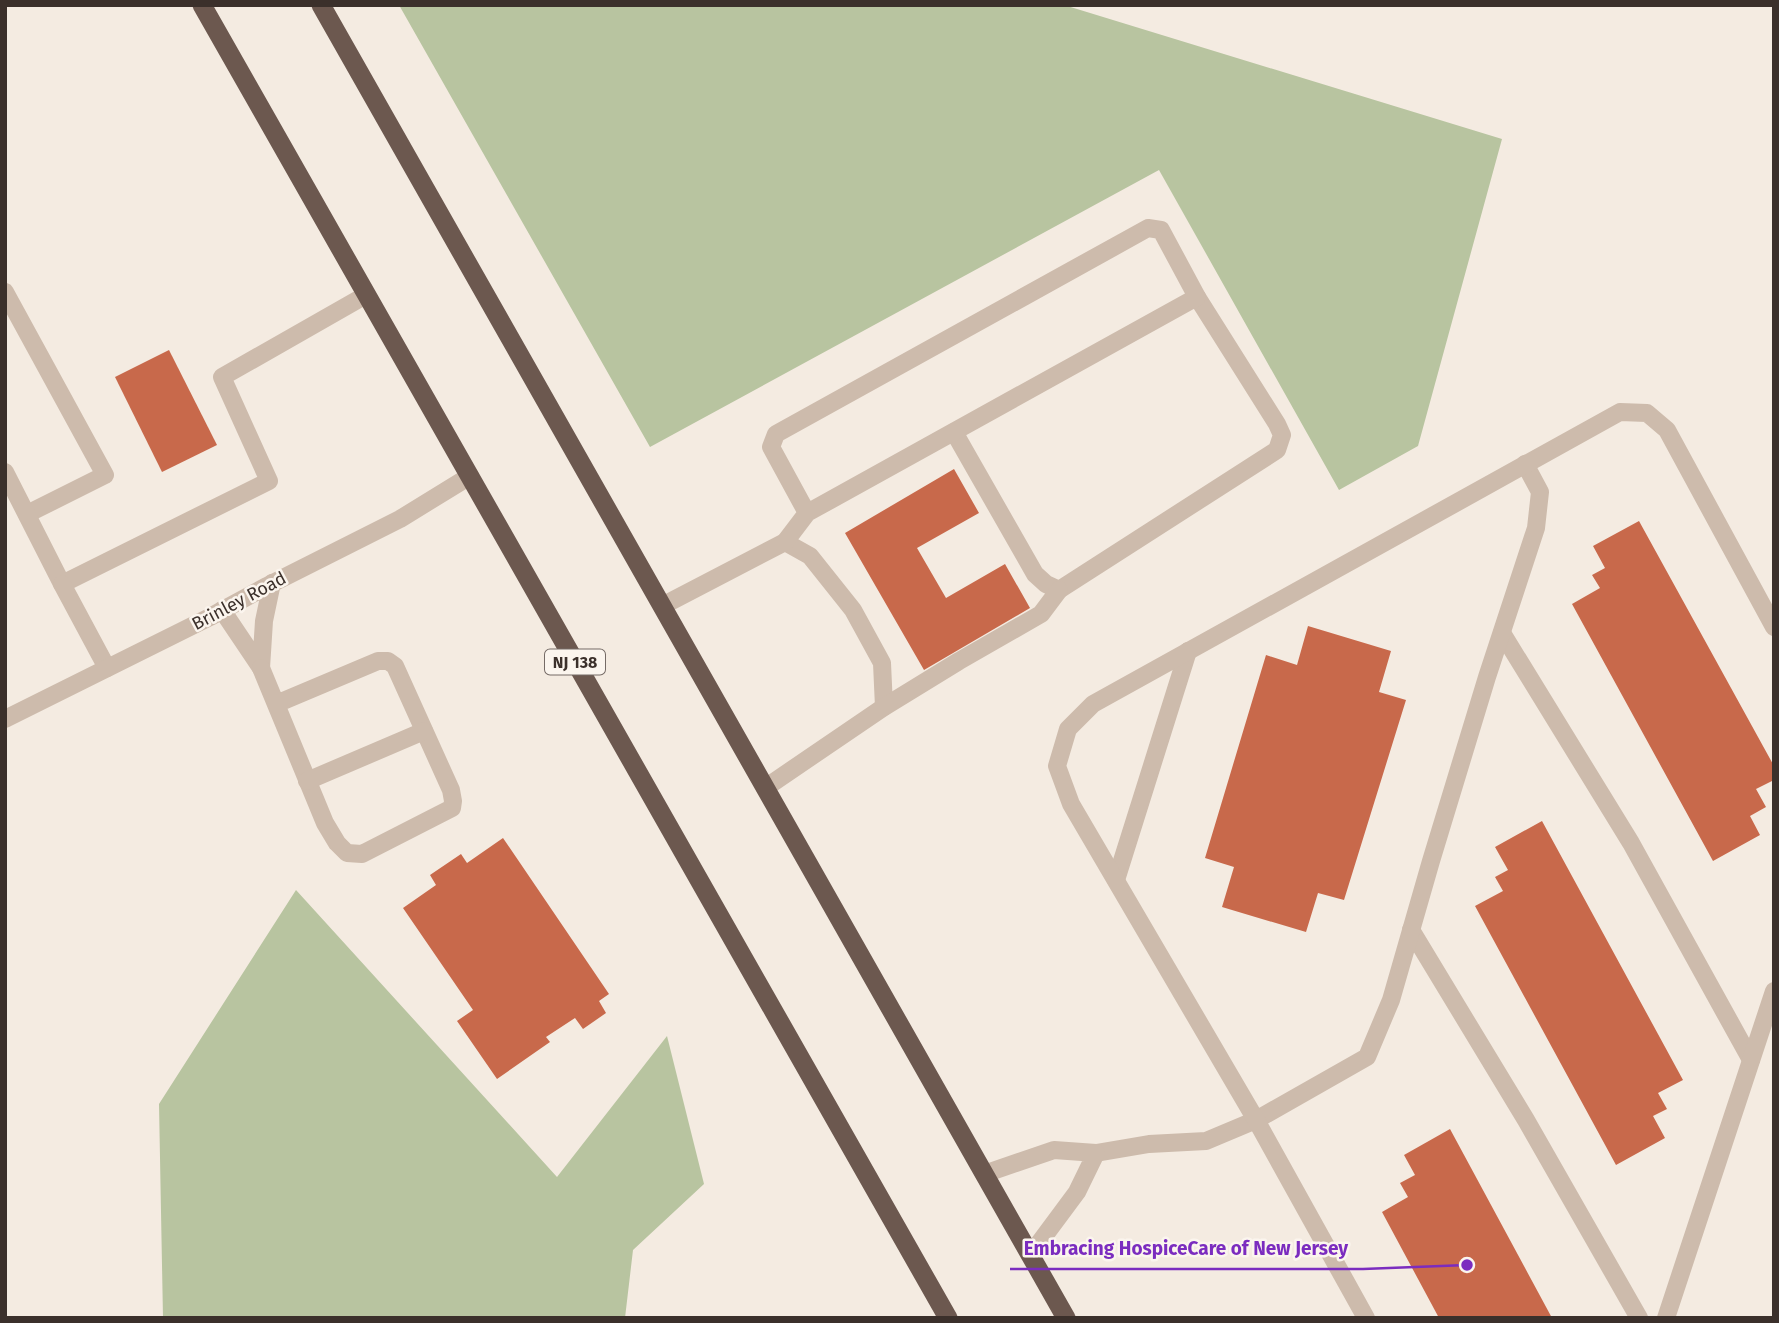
<svg xmlns="http://www.w3.org/2000/svg" width="1779" height="1323" font-family="'Fira Sans',sans-serif">
  <rect width="100%" height="100%" fill="#f4ebe1"/>
  <g fill="#b8c4a0">
    <polygon points="399,5 1064,5 1502,139 1418,446 1339,490 1159,170 650,447"/>
    <polygon points="296,890 557,1177 667,1036 704,1184 633,1250 625,1318 163,1318 159,1104"/>
  </g>
  <g fill="#c8694b">
    <polygon points="169,350 217,445 162,472 115,377"/>
    <polygon points="954,469 979,513 917,548 946,598 1005,564 1030,608 924,670 845,533"/>
    <polygon points="1639,521 1774,766 1774,780 1756,789 1766,807 1750,816 1760,835 1713,861 1572,604 1600,588 1592,575 1605,568 1593,546"/>
    <polygon points="1308,626 1391,651 1379,692 1406,700 1344,900 1318,893 1306,932 1222,907 1234,867 1205,858 1266,655 1297,665"/>
    <polygon points="1542,821 1683,1080 1658,1093 1667,1109 1653,1116 1665,1138 1616,1165 1475,906 1503,891 1495,877 1508,870 1495,847"/>
    <polygon points="503,838 609,994 599,1001 606,1013 583,1029 575,1018 546,1037 550,1042 497,1079 457,1021 473,1010 403,908 436,885 430,875 461,854 467,863"/>
    <polygon points="1450,1129 1552,1318 1439,1318 1382,1212 1408,1197 1400,1183 1415,1175 1404,1155"/>
  </g>
  <g fill="none" stroke-linecap="round" stroke-linejoin="round">
    <g stroke="#cdbbac" stroke-width="18">
      <polyline points="5,292 105,475 27,514"/>
      <polyline points="954,432 1035,574 1046,584 1059,590 1277,450 1282,435 1277,424 1197,297"/>
      <polyline points="5,472 62,584 269,481 222,377 366,295"/>
      <polyline points="785,542 810,556 853,610 882,663 884,707"/>
      <polyline points="62,584 107,668"/>
      <polyline points="662,606 785,542 807,513 1197,297 1161,230 1148,228 776,434 771,447 807,513"/>
      <polyline points="222,610 261,668 264,621 272,583"/>
      <polyline points="1502,633 1631,843 1751,1060"/>
      <polyline points="261,668 325,823 337,843 347,853 362,854 452,808 453,801 451,790 395,666 388,661 378,661 276,704"/>
      <polyline points="307,781 424,731"/>
      <polyline points="765,788 884,707 959,661 1041,614 1059,590"/>
      <polyline points="1116,880 1188,651"/>
      <polyline points="1411,930 1526,1120 1639,1318"/>
      <polyline points="1096,1153 1149,1144 1206,1141 1256,1120 1367,1057 1391,1000 1431,861 1487,677 1536,528 1540,492 1525,464"/>
      <polyline points="984,1174 1054,1150 1096,1153 1077,1192 1031,1254"/>
      <polyline points="1366,1318 1256,1120 1071,804 1057,766 1068,729 1093,704 1620,412 1647,413 1667,430 1774,627"/>
      <polyline points="1666,1318 1774,991"/>
    </g>
    <polyline stroke="#cdbbac" stroke-width="18" points="5,719 210,617 267,586 400,519 470,476"/>
    <g stroke="#6c584f" stroke-width="19">
      <polyline points="202,5 948,1318"/>
      <polyline points="321,5 1066,1318"/>
    </g>
  </g>
  <g text-anchor="middle" dominant-baseline="central" stroke-width="5" stroke-linejoin="round" paint-order="stroke">
    <rect fill="#fbf5ee" stroke="#756b66" stroke-width="2" x="545" y="649.5" width="60" height="25" rx="5"/>
    <g font-size="16" font-weight="bold" fill="#3b302b">
      <text x="575" y="662">NJ 138</text>
    </g>
    <g font-size="18" fill="#3b302b" stroke="#fbf5ee">
      <text transform="translate(239 601) rotate(-28)">Brinley Road</text>
    </g>
  </g>
  <path fill="none" stroke="#7b2cbf" stroke-width="2.5" d="M1467 1265L1363 1269H1010"/>
  <circle fill="#7b2cbf" stroke="#fbf5ee" stroke-width="2.5" cx="1467" cy="1265" r="7"/>
  <g font-size="19" text-anchor="middle" font-weight="bold" fill="#7b2cbf" stroke="#fbf5ee" stroke-width="5" stroke-linejoin="round" paint-order="stroke">
    <text x="1186" y="1255">Embracing HospiceCare of New Jersey</text>
  </g>
  <rect width="1779" height="1323" fill="none" stroke="#3b302b" stroke-width="14"/>
</svg>
